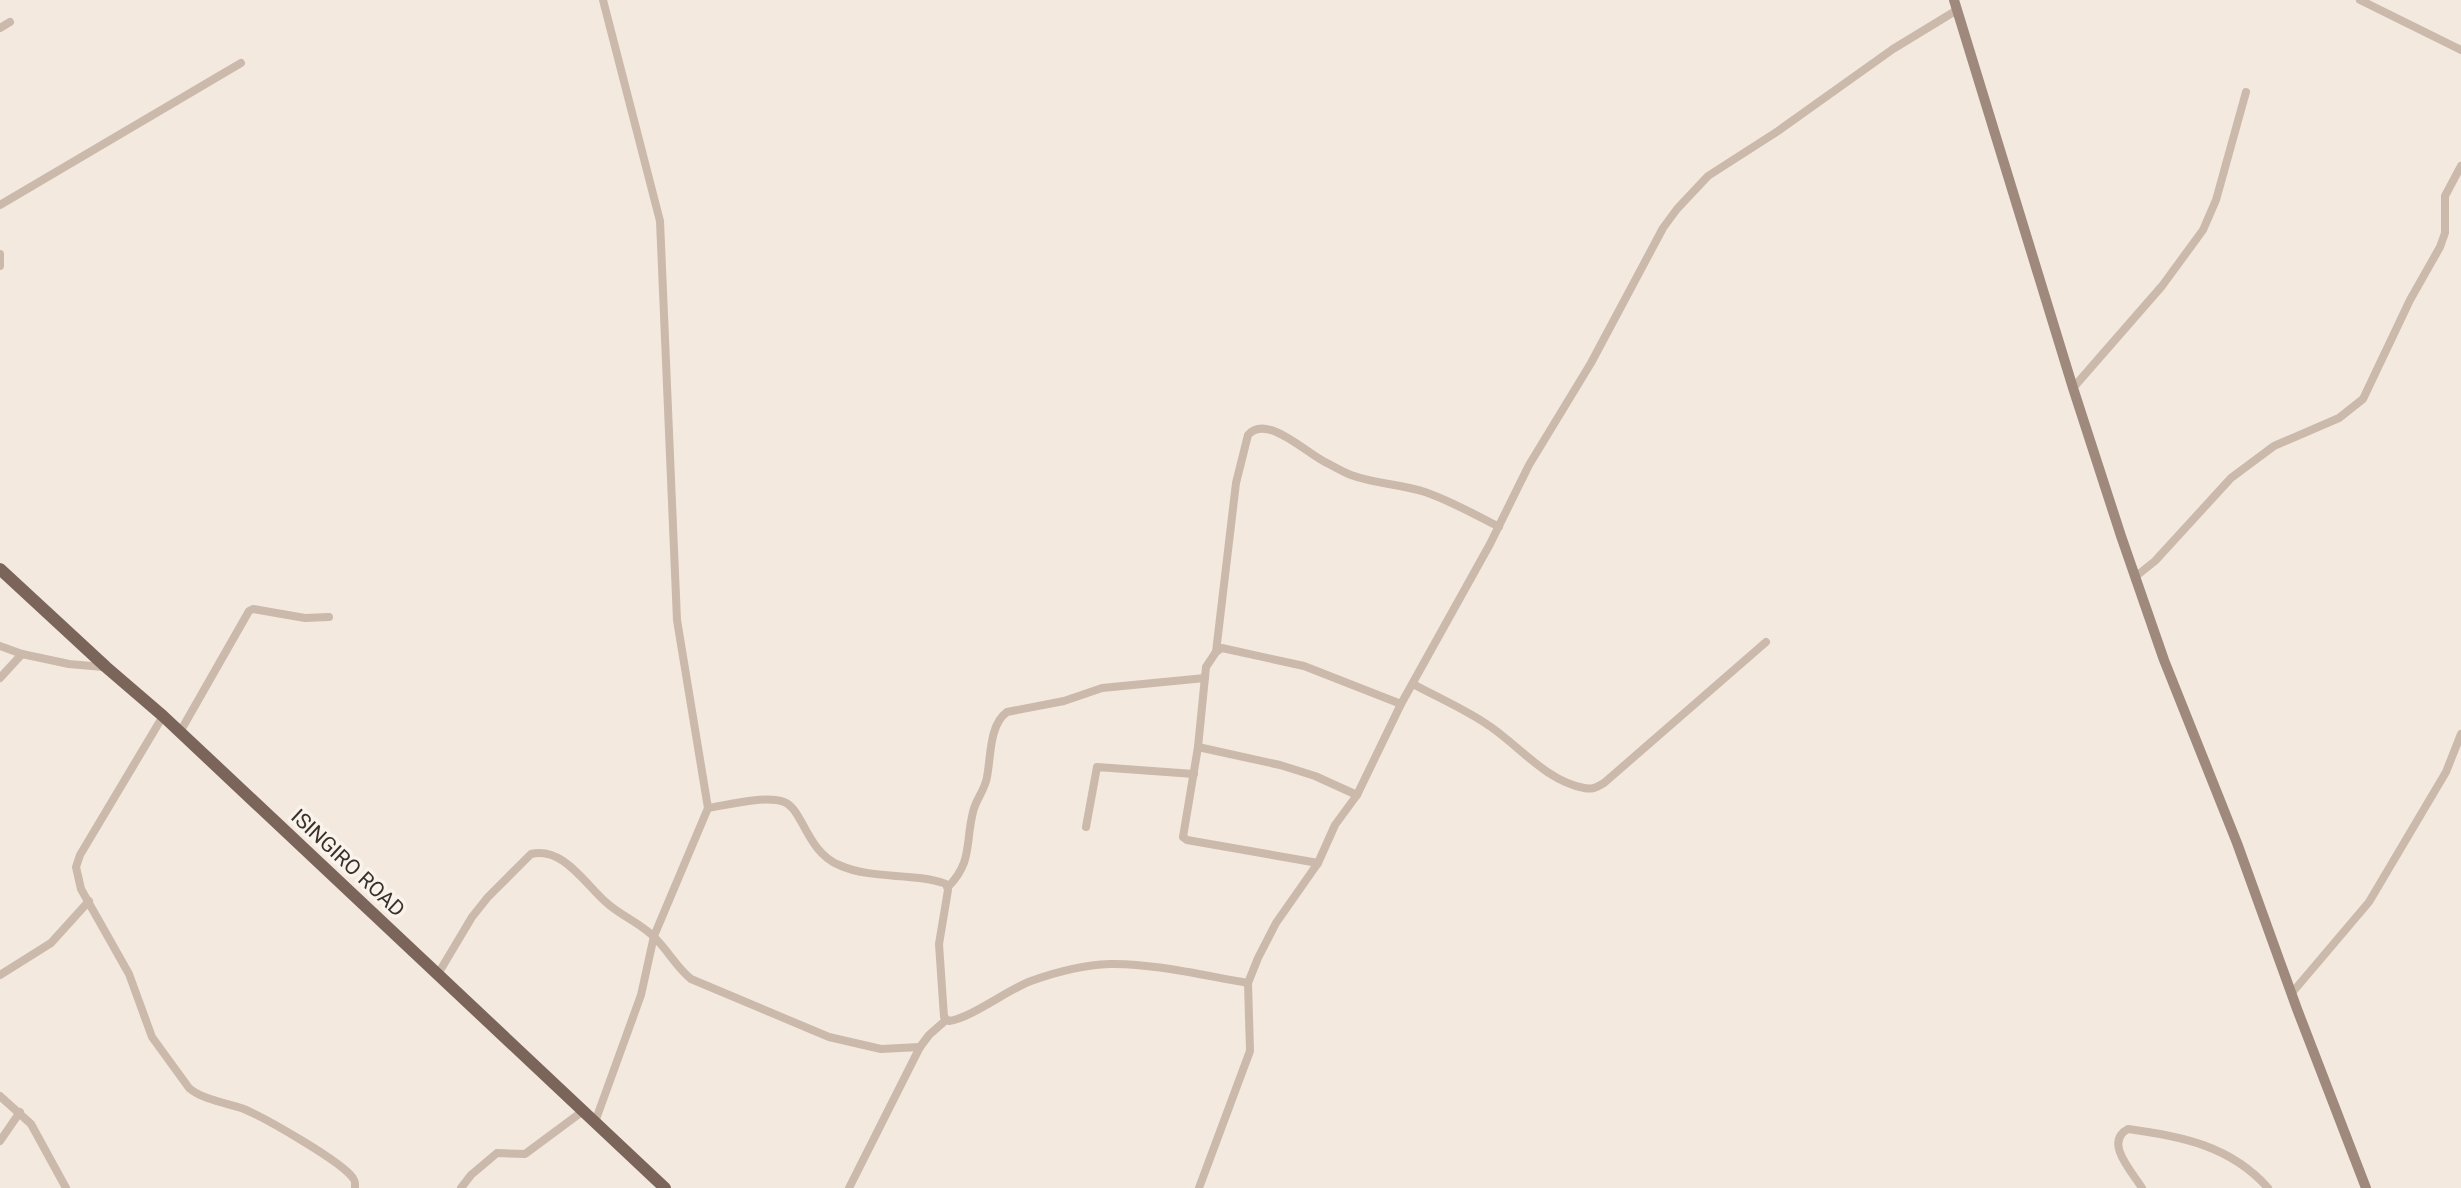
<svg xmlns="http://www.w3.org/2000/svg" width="2461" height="1188" font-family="Roboto,sans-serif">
  <rect width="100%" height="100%" fill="#f3e9df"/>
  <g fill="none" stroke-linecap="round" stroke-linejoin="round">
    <g stroke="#cbb9ab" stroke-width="8">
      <polyline points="2360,0 2461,50"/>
      <polyline points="0,28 10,22"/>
      <polyline points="0,205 241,63"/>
      <polyline points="0,254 0,266"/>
      <polyline points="2073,388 2162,286 2203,230 2216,200 2246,92"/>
      <polyline points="2135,577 2155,561 2231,478 2274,446 2339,418 2363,399 2410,300 2440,247 2445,233 2445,196 2461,166"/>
      <polyline points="0,646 22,654 69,664 103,667"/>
      <polyline points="1216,652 1222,648 1304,666 1401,704"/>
      <polyline points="0,678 22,654"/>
      <path d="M1413,684C1437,697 1462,708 1485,723C1517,743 1545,781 1584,788C1592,790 1597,787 1604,783L1766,642"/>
      <path d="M163,716L80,855L76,867L81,889L129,974L152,1037L189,1088C203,1100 227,1103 244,1109C265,1118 341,1161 353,1178C356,1183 355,1182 355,1188"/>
      <polyline points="180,732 249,611 253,609 305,618 329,617"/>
      <polyline points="1198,747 1280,765 1315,776 1357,795"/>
      <path d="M708,808C727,805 766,795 784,802C803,809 806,851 839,865C872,880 912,872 946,884L948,890L939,944L944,1017L949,1021C971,1018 1007,990 1031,981C1056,972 1083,965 1110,964C1152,963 1206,976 1248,983"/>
      <polyline points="1086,827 1097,767 1194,774"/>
      <path d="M1318,863L1187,840L1183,837L1198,747L1206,667L1216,652L1236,483L1248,435C1267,413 1307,454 1327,463C1335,467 1343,472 1351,475C1375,484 1401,484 1425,492C1451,501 1474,514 1499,527"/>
      <path d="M948,887C973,861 965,844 973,812C976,799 985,790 987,777C991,757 989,725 1007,712L1064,701L1102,688L1205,678"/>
      <path d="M438,974L472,917L488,897L531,854C564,846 586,886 608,904C623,917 644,925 656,939C669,952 677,968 691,979L829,1037L881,1049L920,1047"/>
      <polyline points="0,975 51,943 89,901"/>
      <polyline points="2291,994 2369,902 2446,772 2461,734"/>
      <polyline points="0,1096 31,1124 66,1188"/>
      <polyline points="595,1122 641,995 654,936 708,808 677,620 660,221 603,0"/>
      <polyline points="0,1141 20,1112"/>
      <polyline points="461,1188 471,1175 497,1153 525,1154 583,1111"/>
      <polyline points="849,1188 920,1047 929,1035 946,1020"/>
      <polyline points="1199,1188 1250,1051 1248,983 1258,958 1276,923 1318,863 1335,825 1357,795 1401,704 1490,544 1529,465 1591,363 1663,228 1677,209 1708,176 1778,131 1893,49 1957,10"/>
      <path d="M2142,1188C2133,1173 2103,1142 2128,1129C2181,1136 2231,1146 2268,1188"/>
    </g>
    <polyline stroke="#9f887c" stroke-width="10" points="1954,0 2073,388 2121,536 2164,660 2237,843 2297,1009 2366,1188"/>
    <polyline stroke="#7b655b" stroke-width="12" points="0,569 106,667 163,716 665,1188"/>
  </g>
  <g text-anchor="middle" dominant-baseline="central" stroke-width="7" stroke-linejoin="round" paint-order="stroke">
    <g font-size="21" fill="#392f2a" stroke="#faf3ec">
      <text transform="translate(348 863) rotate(43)">ISINGIRO ROAD</text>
    </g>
  </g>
</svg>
